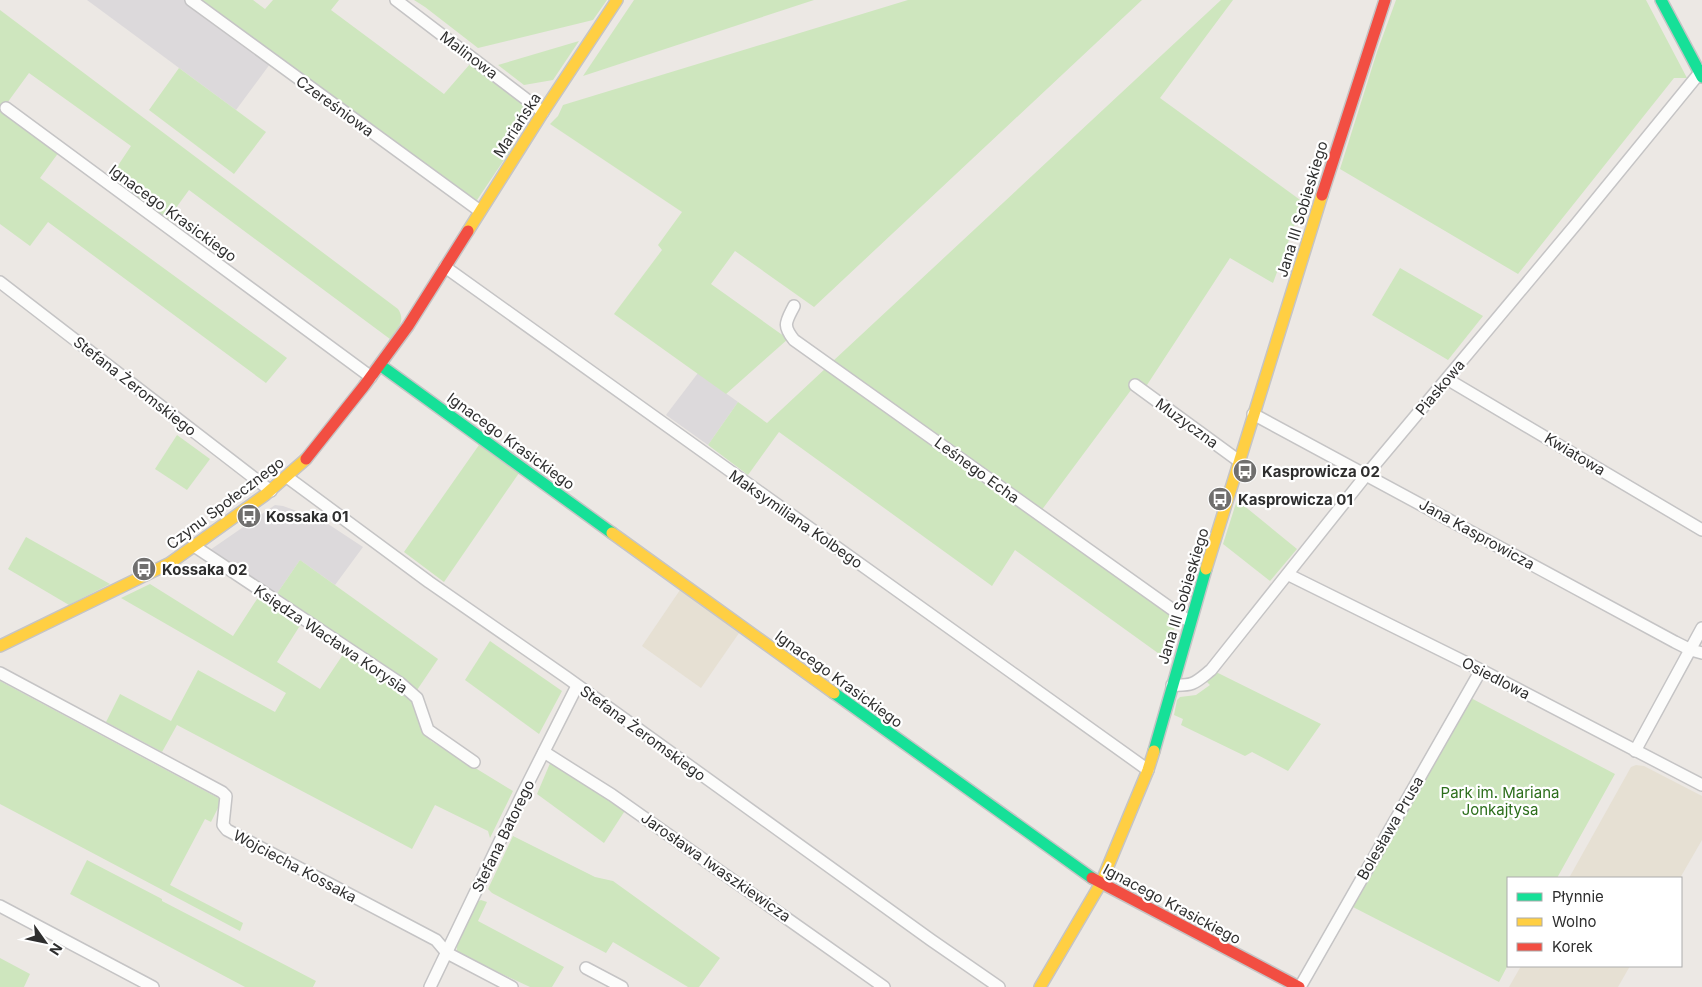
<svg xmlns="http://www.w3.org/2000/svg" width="1702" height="987" font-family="Inter,sans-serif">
  <rect width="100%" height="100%" fill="#ece8e4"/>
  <g fill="#dcd9db">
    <polygon points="87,0 184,0 270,64 236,110"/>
    <polygon points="698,373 738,402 708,445 666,415"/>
    <polygon points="275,505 283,506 322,520 363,547 335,585 300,560 276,595 210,550"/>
  </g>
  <g fill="#e6e0d3">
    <polygon points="680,590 739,633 701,688 642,646"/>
    <polygon points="1636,765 1644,766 1702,796 1702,840 1680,878 1569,878 1631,767"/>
    <polygon points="1521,966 1630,966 1618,987 1509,987"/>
  </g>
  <g fill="#cee6be">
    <polygon points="198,0 253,0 265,9 273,0 339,0 331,10 444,94 470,64 533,112 513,144 514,145 477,200 471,200"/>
    <polygon points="414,0 607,0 593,20 478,48 425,7"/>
    <polygon points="634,0 814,0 583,76"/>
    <polygon points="908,0 1142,0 814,307 735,251 711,284 788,339 726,394 614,314 662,250 658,245 682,212 550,124 558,116 563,105"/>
    <polygon points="1221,0 1233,0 1160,98 1303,202 1273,283 1230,258 1147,385 1131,390 1041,511 832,362"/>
    <polygon points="1396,0 1646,0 1687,78 1674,78 1518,274 1340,169 1377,52"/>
    <path d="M0,10L398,309C406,321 398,328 390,339L189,190L165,223L109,179L131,146L29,73L2,110L59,152L40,178L287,358L266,383L48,222L30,246L0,224Z"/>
    <polygon points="579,41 553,80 524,85 498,65"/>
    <polygon points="179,68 266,132 234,174 149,110"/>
    <polygon points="1400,268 1483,316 1448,360 1372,315"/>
    <polygon points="827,367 1178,617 1171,640 1169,661 1015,550 992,586 779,432 748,475 708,445 738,402 767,423"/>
    <polygon points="177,435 210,459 187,490 155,469"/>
    <polygon points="479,445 519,473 444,582 404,552"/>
    <polygon points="1237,500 1297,549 1270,581 1223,544"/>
    <polygon points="26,537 110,584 69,605 8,569"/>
    <polygon points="300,560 438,659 417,690 276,595"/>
    <polygon points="150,584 233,636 259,596 301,624 277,662 320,689 344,653 406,694 410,699 431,741 513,791 490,838 488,831 435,805 412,849 177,725 162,752 106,722 120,694 171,721 198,670 275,712 286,693 121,598"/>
    <polygon points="490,641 562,691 539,734 465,680"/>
    <polygon points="1216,672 1321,724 1288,771 1252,752 1245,756 1181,725 1183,719 1174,715 1177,700 1180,697 1196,695 1210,685 1207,682"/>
    <polygon points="0,681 222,800 211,822 205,819 170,885 243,923 240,931 0,804"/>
    <polygon points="1469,697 1615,774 1557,878 1508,878 1508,965 1499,982 1351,906"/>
    <polygon points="551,761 626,809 604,843 537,794"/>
    <polygon points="513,836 595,877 613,881 720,958 699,987 688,987 613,942 606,953 492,893 488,889"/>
    <polygon points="87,860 162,899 162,901 316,981 313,987 245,987 70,894"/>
    <path d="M481,900L487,902L478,921L564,967L552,987H530L457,953C455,937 469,917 476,902Z"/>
    <polygon points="0,958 30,974 24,987 0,987"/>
  </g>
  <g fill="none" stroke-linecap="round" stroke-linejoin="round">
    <g stroke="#c5c4c5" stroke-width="14">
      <g id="street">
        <polyline points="191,0 480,211"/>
        <polyline points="396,0 543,112"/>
        <polyline points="6,108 371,377"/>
        <polyline points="445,267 1148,770"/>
        <polyline points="0,282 271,491"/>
        <path d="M794,306C786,322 782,325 794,340L1190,622"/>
        <polyline points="1447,379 1702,530"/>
        <polyline points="1135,385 1239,461"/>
        <polyline points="1253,414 1675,642 1691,650 1702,653"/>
        <polyline points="287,477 429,582 566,677 931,940 999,987"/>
        <polyline points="194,546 400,683 417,698 428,730 474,762"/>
        <polyline points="1289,575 1481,670 1702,785"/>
        <polyline points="0,673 222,792 226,796 223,825 227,830 436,940 447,953 512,987"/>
        <path d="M1172,685C1194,686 1195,683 1211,670L1367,474L1577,223L1702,70"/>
        <polyline points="1635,751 1702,628"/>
        <polyline points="544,752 612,795 884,987"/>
        <polyline points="0,906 153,987"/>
        <polyline points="586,968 622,987"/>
        <polyline points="430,987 524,791 577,686"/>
        <polyline points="1300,987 1481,670"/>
      </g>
    </g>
    <g stroke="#c5c4c5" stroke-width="14">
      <g id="fast">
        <polyline points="1661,0 1702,77"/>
        <polyline points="380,365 612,533"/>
        <polyline points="834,693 1092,878"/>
        <polyline points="1154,751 1206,569"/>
      </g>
    </g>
    <g stroke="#c5c4c5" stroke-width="14">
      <g id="slow">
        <polyline points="468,231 543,112 617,0"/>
        <polyline points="612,533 834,693"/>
        <polyline points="1206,569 1322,195"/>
        <polyline points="0,646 170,563 265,495 306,459"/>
        <polyline points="1040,987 1101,883 1148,770 1154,751"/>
      </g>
    </g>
    <g stroke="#c5c4c5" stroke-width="14">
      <g id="jam">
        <polyline points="1322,195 1385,0"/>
        <polyline points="306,459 364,386 408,326 468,231"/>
        <polyline points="1092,878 1299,987"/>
      </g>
    </g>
    <use href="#street" stroke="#fcfcfb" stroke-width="11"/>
    <use href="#fast" stroke="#16e098" stroke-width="11"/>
    <use href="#slow" stroke="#ffcf43" stroke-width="11"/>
    <use href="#jam" stroke="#f24e42" stroke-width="11"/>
  </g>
  <defs>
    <g id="bus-disc" transform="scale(1.25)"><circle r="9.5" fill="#706f6e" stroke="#fff"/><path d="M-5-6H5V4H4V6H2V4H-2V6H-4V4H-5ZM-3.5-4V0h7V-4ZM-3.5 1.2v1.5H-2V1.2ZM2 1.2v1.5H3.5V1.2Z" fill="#fff"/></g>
  </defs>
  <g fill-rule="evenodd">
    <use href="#bus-disc" x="1245" y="471"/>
    <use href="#bus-disc" x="1220" y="499"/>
    <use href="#bus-disc" x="249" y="516"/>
    <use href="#bus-disc" x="144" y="569"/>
  </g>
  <g text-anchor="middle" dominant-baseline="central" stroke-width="4.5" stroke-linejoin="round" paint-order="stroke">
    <g font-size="15" fill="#2e2e2e" stroke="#fff">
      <text transform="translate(469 55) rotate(37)">Malinowa</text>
      <text transform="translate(335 106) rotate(36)">Czereśniowa</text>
      <text transform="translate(517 125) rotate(-57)">Mariańska</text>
      <text transform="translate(1302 209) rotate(-73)">Jana III Sobieskiego</text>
      <text transform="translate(173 213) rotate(36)">Ignacego Krasickiego</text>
      <text transform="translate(135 386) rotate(38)">Stefana Żeromskiego</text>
      <text transform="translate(1440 387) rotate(-50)">Piaskowa</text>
      <text transform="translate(1187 423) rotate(36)">Muzyczna</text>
      <text transform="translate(511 441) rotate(36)">Ignacego Krasickiego</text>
      <text transform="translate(1575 454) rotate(31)">Kwiatowa</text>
      <text transform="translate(977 470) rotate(36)">Leśnego Echa</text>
      <text transform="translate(225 503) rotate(-37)">Czynu Społecznego</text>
      <text transform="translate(796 519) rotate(35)">Maksymiliana Kolbego</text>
      <text transform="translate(1477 534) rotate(29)">Jana Kasprowicza</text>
      <text transform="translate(1183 596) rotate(-73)">Jana III Sobieskiego</text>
      <text transform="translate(331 639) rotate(34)">Księdza Wacława Korysia</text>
      <text transform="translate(1496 678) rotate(27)">Osiedlowa</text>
      <text transform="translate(839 679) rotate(36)">Ignacego Krasickiego</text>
      <text transform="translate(643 733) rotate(36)">Stefana Żeromskiego</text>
      <text transform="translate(1390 828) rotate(-60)">Bolesława Prusa</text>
      <text transform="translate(503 836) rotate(-64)">Stefana Batorego</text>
      <text transform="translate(295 866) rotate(28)">Wojciecha Kossaka</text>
      <text transform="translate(716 867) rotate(35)">Jarosława Iwaszkiewicza</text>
      <text transform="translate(1172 904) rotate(28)">Ignacego Krasickiego</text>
    </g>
    <g font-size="15" font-weight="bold" fill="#2e2e2e" stroke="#fff" text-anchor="start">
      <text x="1262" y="471">Kasprowicza 02</text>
      <text x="1238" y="499">Kasprowicza 01</text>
      <text x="266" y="516">Kossaka 01</text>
      <text x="162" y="569">Kossaka 02</text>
    </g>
    <g font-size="15" fill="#2c6e1b" stroke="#fff">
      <text x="1500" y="792">Park im. Mariana<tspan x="1500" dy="17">Jonkajtysa</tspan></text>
    </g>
  </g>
  <rect x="1507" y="877" width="175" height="90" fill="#ffffff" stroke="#ababab"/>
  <rect x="1517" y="893" width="25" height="8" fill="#16e098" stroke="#ababab"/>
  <text x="1552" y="902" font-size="15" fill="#2e2e2e">Płynnie</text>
  <rect x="1517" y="918" width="25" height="8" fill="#ffcf43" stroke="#ababab"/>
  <text x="1552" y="927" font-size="15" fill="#2e2e2e">Wolno</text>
  <rect x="1517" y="943" width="25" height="8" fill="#f24e42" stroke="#ababab"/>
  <text x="1552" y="952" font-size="15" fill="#2e2e2e">Korek</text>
  <g transform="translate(45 942) rotate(123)" stroke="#ffffff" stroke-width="4" paint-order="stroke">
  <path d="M0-4L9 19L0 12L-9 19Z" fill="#2e2e2e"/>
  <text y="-8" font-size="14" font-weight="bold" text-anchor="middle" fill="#2e2e2e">N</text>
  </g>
</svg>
